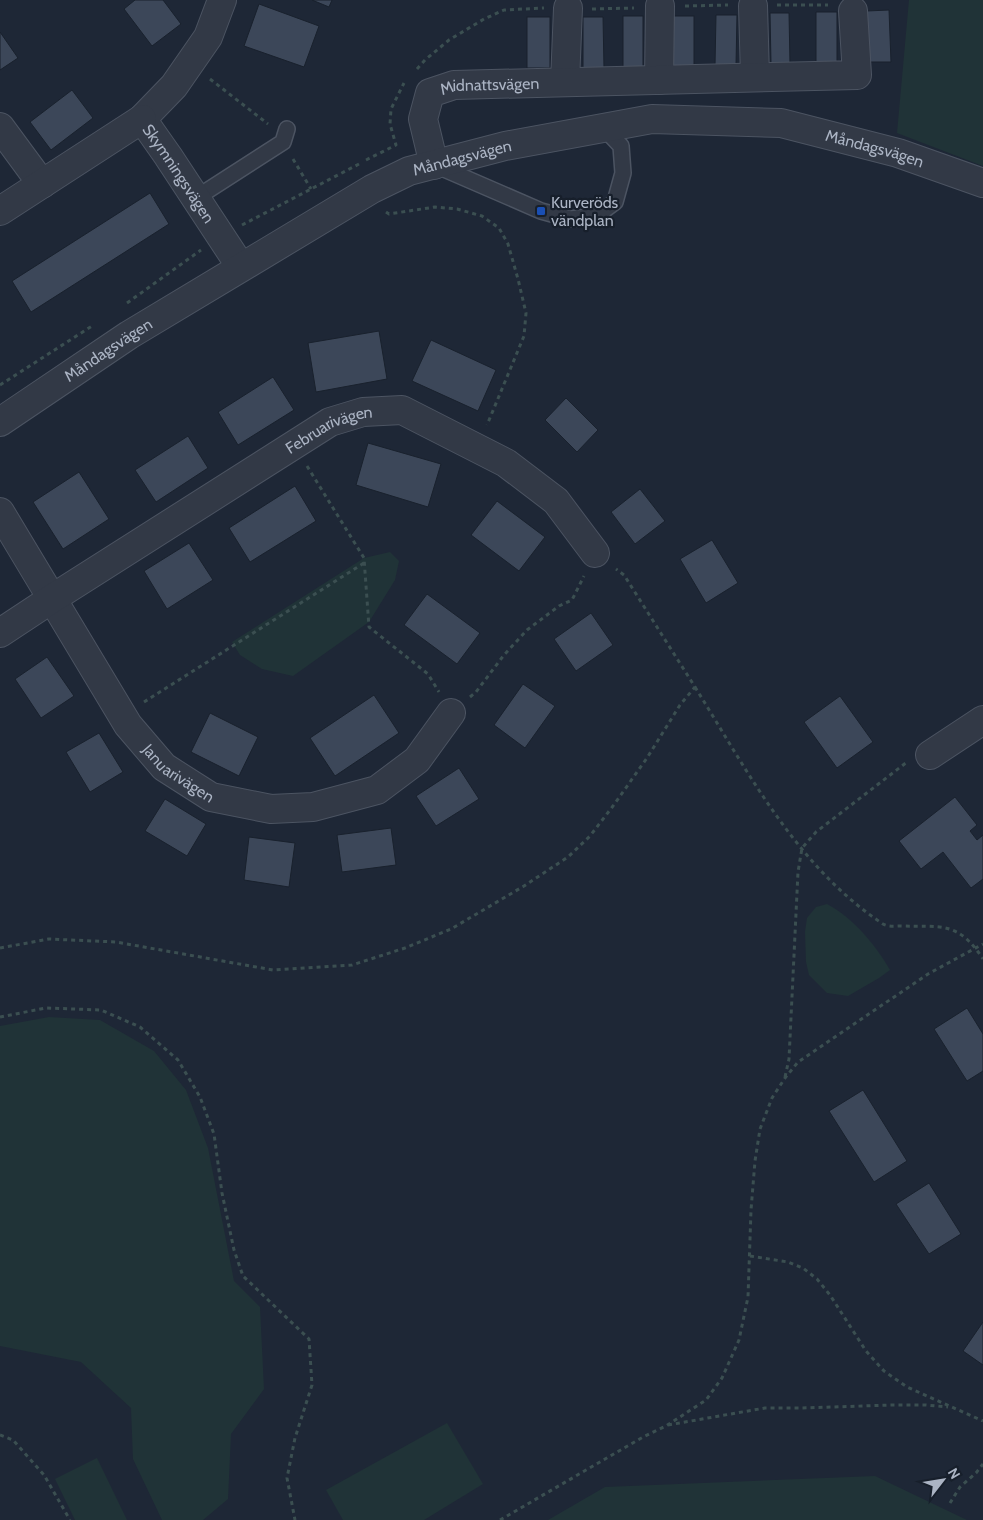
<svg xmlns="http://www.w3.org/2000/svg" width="983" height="1520" font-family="Cabin,sans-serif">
  <rect width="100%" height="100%" fill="#1e2736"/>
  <g fill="#203337">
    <polygon points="909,0 983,0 983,166 897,133"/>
    <polygon points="390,552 399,561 395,580 369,622 293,676 262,669 240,655 232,642 364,558"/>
    <path d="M827,904C853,918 875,944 890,970L879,978L848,996L827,993L809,975L806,962L805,932L807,918L816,907Z"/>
    <polygon points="49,1017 100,1020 154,1051 186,1090 208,1148 234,1281 260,1307 264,1389 231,1434 228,1499 203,1520 162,1520 133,1459 131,1408 81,1362 0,1346 0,1026"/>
    <polygon points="447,1423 483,1484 424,1520 343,1520 326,1490"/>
    <polygon points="97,1458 127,1520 75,1520 55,1479"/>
    <polygon points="875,1476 967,1520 548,1520 605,1487"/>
  </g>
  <g fill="#3c4759" stroke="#19212d">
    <polygon points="135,0 163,0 181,24 152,46 124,9"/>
    <polygon points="312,0 332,0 329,7"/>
    <polygon points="259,4 319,26 304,67 244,46"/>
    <polygon points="889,10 891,62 868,62 867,11"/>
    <polygon points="816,12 837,12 837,64 816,63"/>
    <polygon points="770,13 789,13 790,64 771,64"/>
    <polygon points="716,15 737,15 736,65 715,65"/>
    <rect x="623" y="16" width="20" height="52"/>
    <rect x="673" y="16" width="21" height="50"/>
    <rect x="527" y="17" width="23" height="51"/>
    <polygon points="583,17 603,17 604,68 583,69"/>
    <polygon points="0,32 18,58 0,70"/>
    <polygon points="72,90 93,118 51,150 30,122"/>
    <polygon points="150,193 169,224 31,312 12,281"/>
    <polygon points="379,331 387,379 316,392 308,343"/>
    <polygon points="431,340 496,370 478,411 412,381"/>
    <polygon points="273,377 294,410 238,445 218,412"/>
    <polygon points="566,398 598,430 577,452 545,420"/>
    <polygon points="188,436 208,468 156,502 135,470"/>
    <polygon points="368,443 441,464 428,507 356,485"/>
    <polygon points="79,472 109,519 63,549 33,502"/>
    <polygon points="295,486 316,521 250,562 229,528"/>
    <polygon points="640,489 665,521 635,544 611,512"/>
    <polygon points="497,501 545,537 519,571 471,535"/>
    <polygon points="712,540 738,583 706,603 680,559"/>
    <polygon points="189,543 213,580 167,609 144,571"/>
    <polygon points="427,594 480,633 457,664 404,625"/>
    <polygon points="591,613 613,645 576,671 554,639"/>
    <polygon points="47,657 74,696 41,718 15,679"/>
    <polygon points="523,684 555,706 525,748 494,725"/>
    <polygon points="374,695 399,733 335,776 310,738"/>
    <polygon points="840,696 873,742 837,768 804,722"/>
    <polygon points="210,713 258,737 239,776 191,752"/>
    <polygon points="99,733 123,772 90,792 66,752"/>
    <polygon points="459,768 479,799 436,826 416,796"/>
    <polygon points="955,797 977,825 970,831 977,840 983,835 983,879 971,888 943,852 921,869 899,841"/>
    <polygon points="165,799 206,824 187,856 145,831"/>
    <polygon points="391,828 396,865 342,872 337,835"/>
    <polygon points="249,837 295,843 289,887 244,880"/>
    <polygon points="967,1008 983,1034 983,1071 967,1081 934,1029"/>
    <polygon points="863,1090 907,1161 874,1182 829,1111"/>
    <polygon points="929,1183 961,1234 929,1254 896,1204"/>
    <polygon points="983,1322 983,1365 963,1351"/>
  </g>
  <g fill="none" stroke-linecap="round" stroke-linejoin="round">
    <g stroke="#4c5462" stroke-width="18">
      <g id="service">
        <polyline points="435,165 541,211 570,219 596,216 615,202 623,173 621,146 604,128"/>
        <polyline points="196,198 283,142 287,129"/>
      </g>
    </g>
    <g stroke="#4c5462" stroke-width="30">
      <g id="minor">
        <path id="s1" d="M222,0L208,37L174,86L142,119L168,156L241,267"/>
        <polyline points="753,6 755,77"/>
        <polyline points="659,80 660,6"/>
        <polyline points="565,82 568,8"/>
        <polyline points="0,127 42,184"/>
        <path id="s2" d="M434,165L423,119L430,93L454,85L857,75L853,11"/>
        <polyline points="0,211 142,119"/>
        <path id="s3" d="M0,422L129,335L372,189L409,171L505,146L652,119L781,123L898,153L983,183"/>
        <path id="s4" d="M0,512L128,725L164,767L211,797L271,809L313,807L377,790L417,760L451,713"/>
        <path id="s5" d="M0,633L53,598L330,422L363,412L402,410L506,463L556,501L595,553"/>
        <polyline points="930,755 983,720"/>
      </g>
    </g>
    <g stroke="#3b4f51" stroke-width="3" stroke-dasharray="4 4" stroke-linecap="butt">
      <polyline points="777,5 828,5"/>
      <polyline points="685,6 728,5"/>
      <polyline points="592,9 634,8"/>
      <polyline points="417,69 425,60 449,40 484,19 504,10 544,8"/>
      <polyline points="210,79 268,124"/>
      <polyline points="293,159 311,189"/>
      <polyline points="366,160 396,145 390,124 391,109 404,83"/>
      <polyline points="386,212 389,214 435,207 457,209 482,216 499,228 508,244 518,279 526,313 524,336 487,425"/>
      <polyline points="242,225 359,164"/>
      <polyline points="127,303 201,250"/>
      <polyline points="0,385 92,326"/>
      <polyline points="307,466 364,558 369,627 428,674 439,692"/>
      <path d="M695,687C748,772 797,867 883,924C888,927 895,926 901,926C942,927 958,921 983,959"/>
      <polyline points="470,697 476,692 504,655 527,630 559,606 572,600 584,576"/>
      <polyline points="144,702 364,563"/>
      <polyline points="0,948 49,939 116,942 273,970 352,965 405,948 451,929 524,886 568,857 590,836 613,806 647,758 680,705 695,687 624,575 616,569"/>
      <polyline points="0,1017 46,1008 101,1010 140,1027 178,1060 200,1097 214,1134 222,1193 234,1250 243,1276 309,1339 312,1385 295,1438 287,1478 295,1520"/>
      <polyline points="785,1077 789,1059 798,872 802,848 816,832 907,762"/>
      <polyline points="750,1256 788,1262 803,1268 817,1279 830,1295 866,1351 884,1371 907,1387 983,1421"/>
      <polyline points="668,1425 765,1408 801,1408 893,1405 926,1405 948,1407"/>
      <polyline points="0,1435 13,1440 44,1475 70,1520"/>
      <polyline points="950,1503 960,1487 976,1473 983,1464"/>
      <polyline points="500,1520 643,1437 666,1426 706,1400 722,1378 739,1340 748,1297 751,1210 755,1161 760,1129 772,1098 785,1078 798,1062 928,974 983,944"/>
    </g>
    <use href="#service" stroke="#323946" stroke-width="15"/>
    <use href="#minor" stroke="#323946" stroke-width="28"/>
  </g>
  <rect fill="#1a4fb4" stroke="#171f2b" stroke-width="2" x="536" y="206" width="10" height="10" rx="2.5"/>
  <g text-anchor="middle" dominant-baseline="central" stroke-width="4.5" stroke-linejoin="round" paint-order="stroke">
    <g font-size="16" fill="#abb4c4" stroke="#171f2b">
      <text stroke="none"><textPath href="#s2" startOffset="135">Midnattsvägen</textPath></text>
      <text stroke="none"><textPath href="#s3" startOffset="955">Måndagsvägen</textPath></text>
      <text stroke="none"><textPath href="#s3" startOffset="535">Måndagsvägen</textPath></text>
      <text stroke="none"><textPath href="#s1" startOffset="211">Skymningsvägen</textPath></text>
      <text stroke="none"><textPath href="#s3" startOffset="130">Måndagsvägen</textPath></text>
      <text stroke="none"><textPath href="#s5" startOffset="388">Februarivägen</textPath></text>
      <text stroke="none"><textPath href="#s4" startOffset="319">Januarivägen</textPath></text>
    </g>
    <g font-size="16" fill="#abb4c4" stroke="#171f2b" text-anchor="start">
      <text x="551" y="202">Kurveröds<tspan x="551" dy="18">vändplan</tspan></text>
    </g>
  </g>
  <g transform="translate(943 1480) rotate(59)" stroke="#171f2b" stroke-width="4" paint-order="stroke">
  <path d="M0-4L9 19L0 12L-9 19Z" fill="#abb4c4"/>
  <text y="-8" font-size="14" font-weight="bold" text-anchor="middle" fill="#abb4c4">N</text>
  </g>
</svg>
